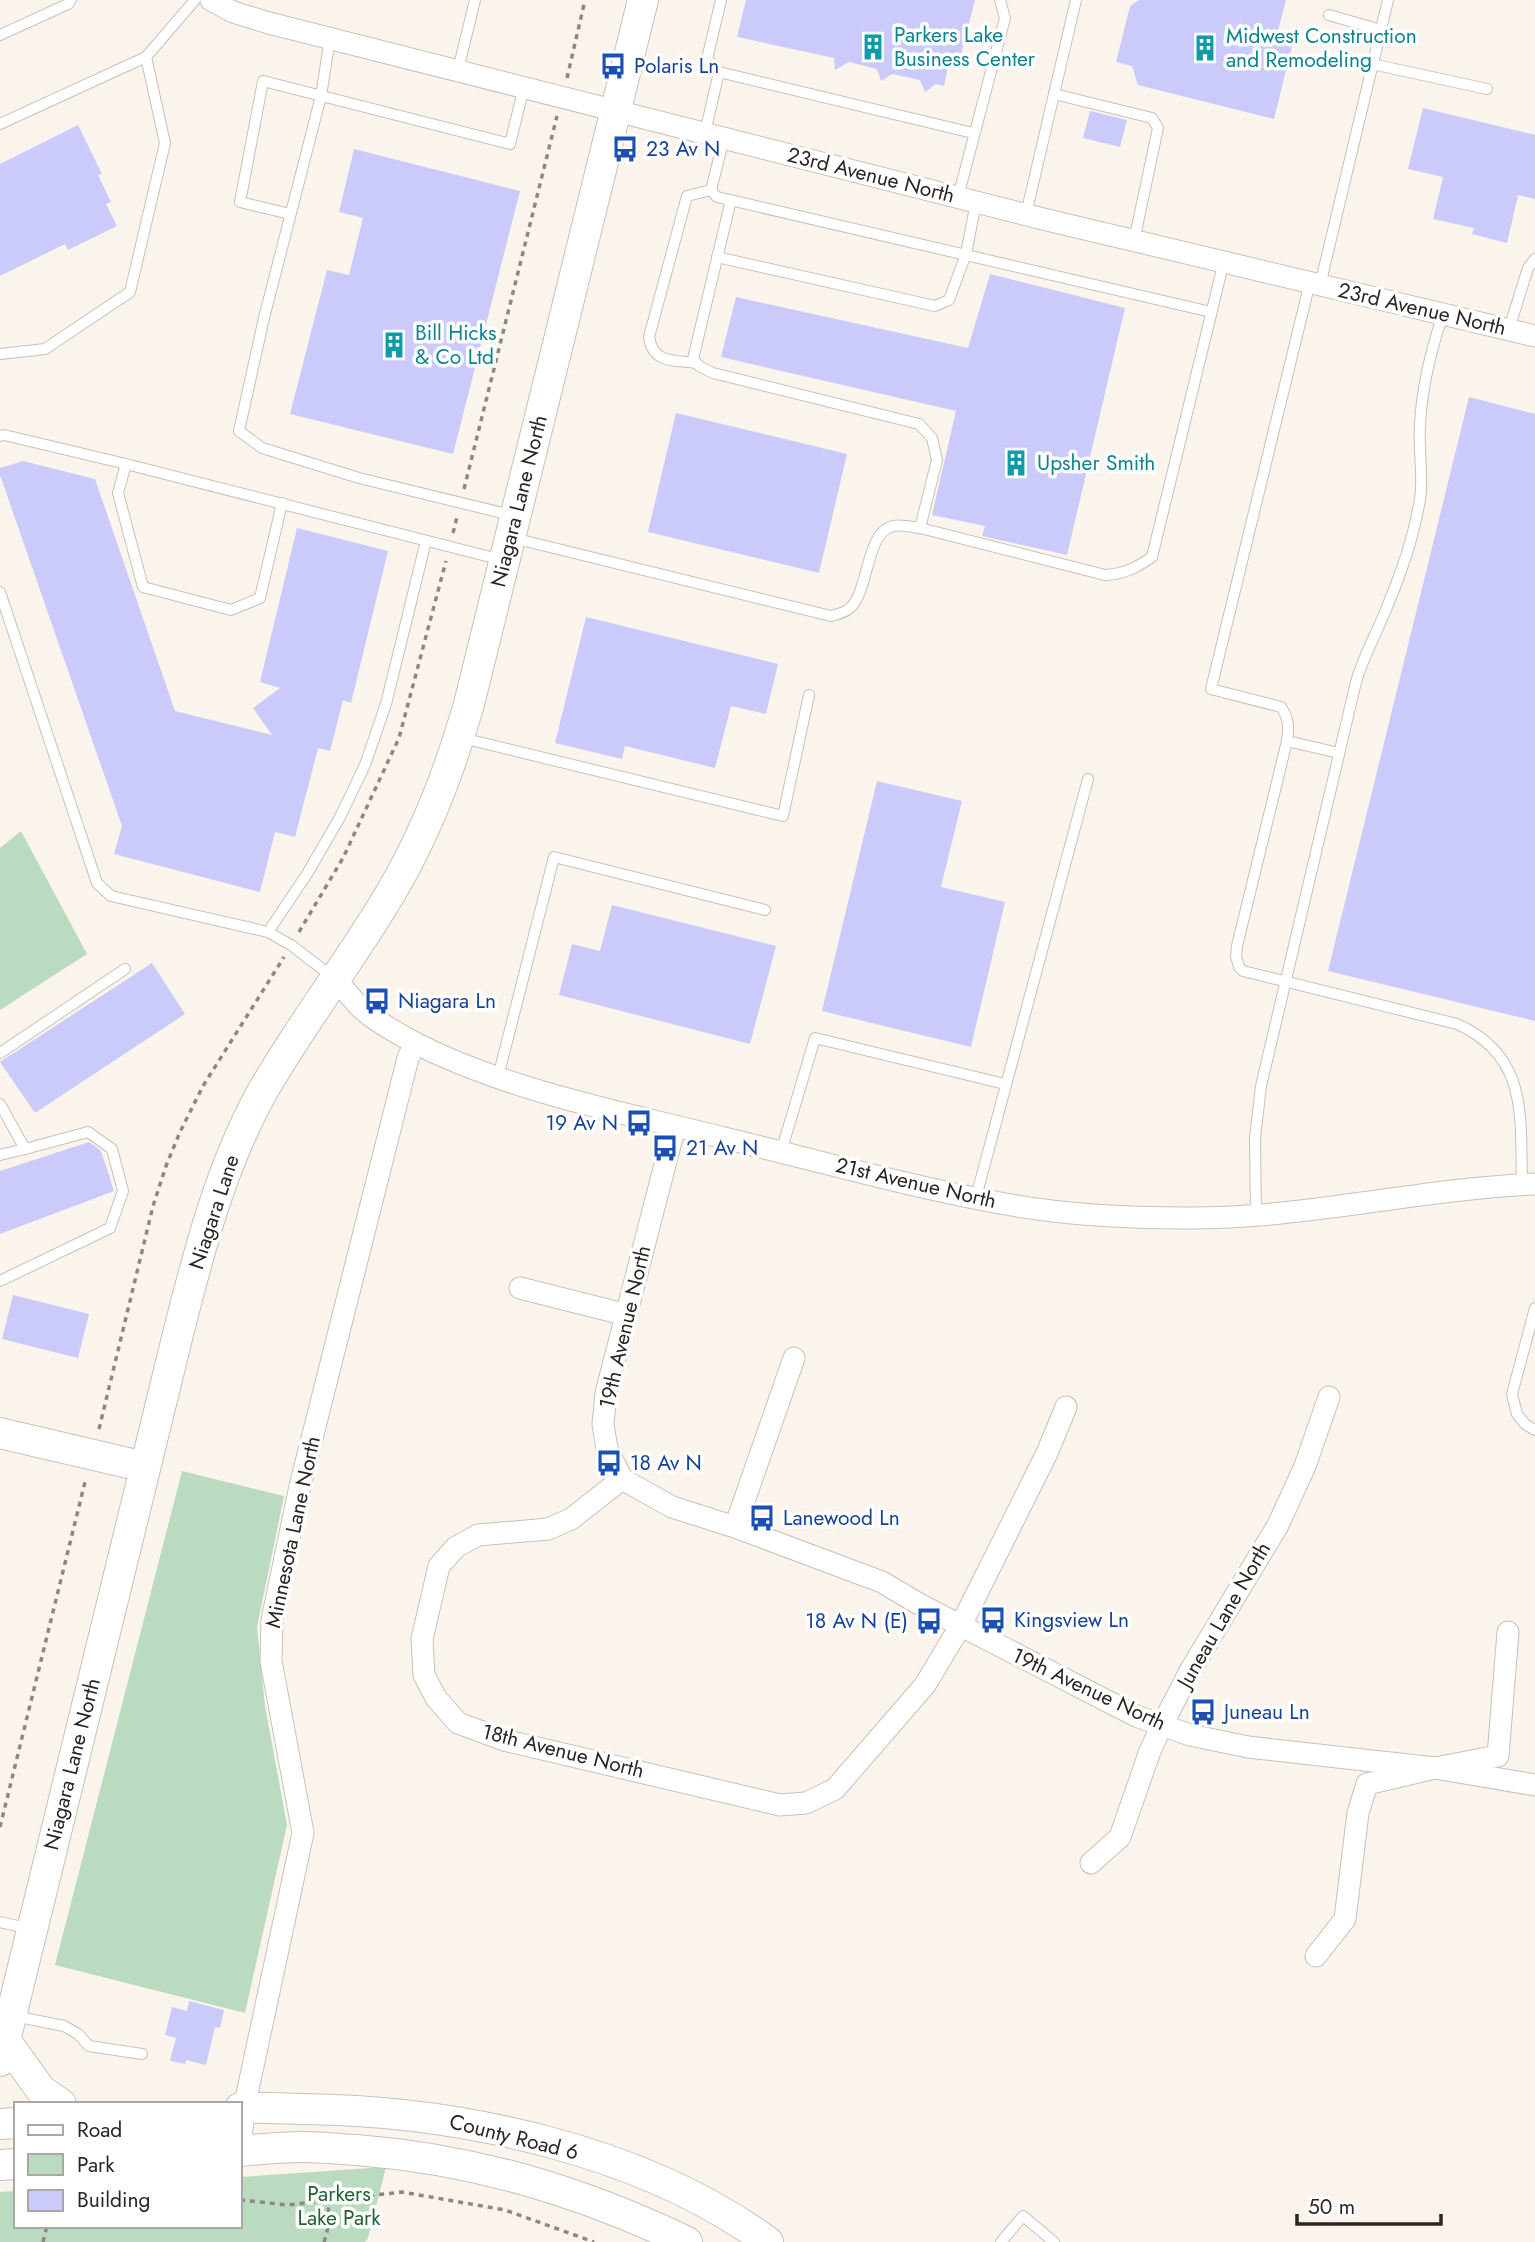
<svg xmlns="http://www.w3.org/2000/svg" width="1535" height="2242" font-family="Jost,sans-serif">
  <rect width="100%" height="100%" fill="#fbf4ec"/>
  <g fill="#bbdbc0">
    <polygon points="21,831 87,954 0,1010 0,848"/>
    <polygon points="182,1471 284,1496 257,1627 265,1706 287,1825 245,2013 55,1965"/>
    <polygon points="386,2167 368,2238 365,2242 0,2242 0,2192 16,2191 16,2226 240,2226 240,2177"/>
  </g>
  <g fill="#cacbfb">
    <polygon points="746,0 975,0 960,58 948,67 944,86 936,84 925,92 920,80 892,74 881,81 877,69 849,62 835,70 834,58 737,37"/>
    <polygon points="1139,0 1286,0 1278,31 1295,34 1274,119 1138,85 1132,66 1116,62 1130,6"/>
    <polygon points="1423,108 1535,135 1535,199 1518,195 1507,243 1472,234 1474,228 1433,219 1443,177 1408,169"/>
    <polygon points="1090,111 1127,120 1120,147 1083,138"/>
    <polygon points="78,125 102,174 98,175 111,202 106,204 117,226 68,250 65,244 0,276 0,164"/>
    <polygon points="354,149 520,191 453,454 290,414 327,270 349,275 363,218 339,212"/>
    <polygon points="990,274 1125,308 1067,555 982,536 985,526 932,515 956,411 721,357 736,297 968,348"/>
    <polygon points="1469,397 1535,414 1535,1021 1328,971"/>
    <polygon points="676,413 847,454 819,573 648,532"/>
    <polygon points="23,461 95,479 175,711 272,735 253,708 280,688 260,682 297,528 388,551 351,703 343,700 330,751 318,748 295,837 275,832 260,892 114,854 122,826 0,475 0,468"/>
    <polygon points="586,617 778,664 766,714 731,706 715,768 625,746 622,759 555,743"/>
    <polygon points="877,781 962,801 941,887 1005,902 971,1047 822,1011"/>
    <polygon points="612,905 776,946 750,1044 559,995 572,944 600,951"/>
    <polygon points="152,963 185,1014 35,1113 0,1062"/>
    <polygon points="89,1142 101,1151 114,1191 0,1234 0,1171"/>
    <polygon points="13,1295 89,1314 78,1358 2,1339"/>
    <polygon points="189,2001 224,2010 220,2028 215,2027 206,2065 186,2060 185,2064 170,2061 176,2038 165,2035 172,2007 187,2011"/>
  </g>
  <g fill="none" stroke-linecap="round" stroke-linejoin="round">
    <g stroke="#c8c1ba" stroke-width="12">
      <g id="lane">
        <polyline points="1329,15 1381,30"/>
        <polyline points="0,35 68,4 71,0"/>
        <polyline points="330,38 321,96 264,318 239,431 262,448 359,478 515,516"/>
        <polyline points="1372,64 1487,89"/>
        <polyline points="458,70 475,0"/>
        <polyline points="719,72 973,133"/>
        <polyline points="1054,94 1152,118 1158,128 1134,241"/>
        <polyline points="0,124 146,57 195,0"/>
        <polyline points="705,133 719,72 707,59 721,0"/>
        <polyline points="724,138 711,190 717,197 1211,312"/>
        <polyline points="958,197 1005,18 1000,0"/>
        <polyline points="731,200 693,359 699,366 713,373 919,424 932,438 937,460 920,528"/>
        <polyline points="290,214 240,202 263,81 510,144 524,87"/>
        <polyline points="1026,214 1076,0"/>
        <polyline points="717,257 935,306 949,300 966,254 976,202"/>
        <polyline points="1320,285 1388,0"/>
        <polyline points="1509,329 1528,268 1535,259"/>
        <polyline points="0,354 45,349 130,292 165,143 146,57"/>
        <path d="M696,363C674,360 653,364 649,337L687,196L711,190"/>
        <polyline points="0,436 4,435 126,464 502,560"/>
        <polyline points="126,464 118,493 143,587 231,610 260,598 282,503"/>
        <path d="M513,538L831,616C838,614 847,612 851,607C869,589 866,532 893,526C901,524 912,527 920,528L1105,575C1124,574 1136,568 1152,557L1224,261"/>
        <polyline points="0,592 97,883 111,896 268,932 291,945 334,978"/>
        <polyline points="462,738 783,816 809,695"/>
        <path d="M1287,741C1289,727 1289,719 1281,707L1211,689L1310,282"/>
        <path d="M1339,753L1287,741L1237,946L1236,956L1239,967L1243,971L1457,1024C1529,1056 1520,1117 1522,1184"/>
        <polyline points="268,932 307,874 340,817 365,765 386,704 426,541"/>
        <polyline points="0,1053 125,969"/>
        <polyline points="498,1077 554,857 765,910"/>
        <polyline points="0,1104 25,1149 88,1132 112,1149 123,1191 110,1228 0,1281"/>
        <polyline points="781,1152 815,1038 1005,1084"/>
        <polyline points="0,1155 25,1149"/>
        <polyline points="976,1197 1088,779"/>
        <path d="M1256,1215L1255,1138L1261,1086L1356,682C1364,654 1379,629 1389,602C1401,573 1412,541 1418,510C1425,482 1418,453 1420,424C1422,386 1431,350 1443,314"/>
        <polyline points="1535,1308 1512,1394 1517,1414 1525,1424 1535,1430"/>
        <polyline points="0,1922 31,1929"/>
        <polyline points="14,2016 64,2026 78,2034 89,2046 142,2054"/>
        <polyline points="1001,2242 1023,2216 1054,2242"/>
      </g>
    </g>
    <g stroke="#c8c1ba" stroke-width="23">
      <g id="street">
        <polyline points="211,0 233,12 269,23 1043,219 1535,336"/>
        <path d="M336,980C344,989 352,999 361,1008C376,1022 400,1035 419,1045C511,1091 624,1113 724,1138C819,1161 914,1188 1011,1205C1068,1215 1128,1218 1186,1218C1303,1219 1418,1189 1535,1184"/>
        <polyline points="675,1126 606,1393 603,1424 607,1449 622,1479 672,1507 735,1527 882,1582 919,1604 1136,1716 1190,1735 1248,1747 1435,1768 1535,1785"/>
        <polyline points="520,1288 627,1315"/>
        <polyline points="622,1479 571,1519 548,1529 478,1535 456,1547 439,1566 422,1639 424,1675 436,1698 458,1723 504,1740 780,1805 806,1803 835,1789 925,1685 961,1625 1047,1453 1066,1407"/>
        <polyline points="735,1527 794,1358"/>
        <polyline points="1091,1863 1120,1837 1150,1751 1162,1725 1190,1671 1278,1525 1305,1466 1329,1397"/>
        <polyline points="1316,1956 1345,1919 1358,1813 1367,1784 1435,1768 1498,1756 1508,1632"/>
        <polyline points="240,2151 244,2108 303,1833 271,1661 272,1620 300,1486 408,1058 415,1043"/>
      </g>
    </g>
    <g stroke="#c8c1ba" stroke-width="32">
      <g id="secondary">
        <polyline points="0,1433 145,1467"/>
        <polyline points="5,2040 41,2090 61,2104"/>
        <path d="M0,2061L178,1334C199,1251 220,1169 261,1094C300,1025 350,962 390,894C426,834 450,770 469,704L643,0"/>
        <path d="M240,2108C261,2107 283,2109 304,2109C459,2111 641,2149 768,2242"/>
        <polyline points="0,2124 16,2123"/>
        <path d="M240,2151C261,2149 282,2147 303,2147C321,2147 339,2149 356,2150C474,2159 581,2191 687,2242"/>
        <polyline points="0,2165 16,2164"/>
      </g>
    </g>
    <g stroke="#8d8883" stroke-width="3.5" stroke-dasharray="5 5" stroke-linecap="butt">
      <polyline points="567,78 585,0"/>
      <polyline points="464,489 557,116"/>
      <polyline points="453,533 457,517"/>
      <polyline points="299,932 343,858 399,738 446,561"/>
      <polyline points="99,1429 153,1206 166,1166 180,1132 203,1086 284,957"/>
      <polyline points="0,1827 85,1482"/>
      <polyline points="240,2200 288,2205 402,2192 505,2210 594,2242"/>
      <polyline points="43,2242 47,2226"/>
      <polyline points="324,2242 327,2232 329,2200"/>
    </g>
    <use href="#lane" stroke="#fff" stroke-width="10"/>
    <use href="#street" stroke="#fff" stroke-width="21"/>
    <use href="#secondary" stroke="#fff" stroke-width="30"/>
  </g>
  <defs>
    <g id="building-bare" transform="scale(2.1)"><path d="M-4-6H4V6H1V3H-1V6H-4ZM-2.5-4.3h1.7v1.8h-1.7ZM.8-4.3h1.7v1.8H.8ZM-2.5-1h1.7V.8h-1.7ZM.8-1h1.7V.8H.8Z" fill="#0f9aa8" stroke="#fff" stroke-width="2.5" paint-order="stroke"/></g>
    <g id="bus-bare" transform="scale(2.1)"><path d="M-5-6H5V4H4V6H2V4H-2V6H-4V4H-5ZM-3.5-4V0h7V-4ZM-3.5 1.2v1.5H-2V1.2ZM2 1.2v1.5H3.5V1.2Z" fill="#1a4fb4" stroke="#fff" stroke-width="2.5" paint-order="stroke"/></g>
  </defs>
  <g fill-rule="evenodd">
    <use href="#building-bare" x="873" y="47"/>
    <use href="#building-bare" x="1205" y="48"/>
    <use href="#bus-bare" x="613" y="66"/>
    <use href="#bus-bare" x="625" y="149"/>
    <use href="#building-bare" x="394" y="345"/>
    <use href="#building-bare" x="1016" y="463"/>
    <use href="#bus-bare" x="377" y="1001"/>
    <use href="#bus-bare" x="639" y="1123"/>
    <use href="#bus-bare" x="665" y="1148"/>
    <use href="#bus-bare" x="609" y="1463"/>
    <use href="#bus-bare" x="762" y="1518"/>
    <use href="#bus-bare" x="993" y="1620"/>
    <use href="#bus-bare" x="929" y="1621"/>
    <use href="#bus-bare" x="1203" y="1712"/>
  </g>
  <g text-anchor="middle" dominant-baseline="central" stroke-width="7" stroke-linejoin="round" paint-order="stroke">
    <g font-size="21" fill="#0d838f" stroke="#fff" text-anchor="start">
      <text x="894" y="35">Parkers Lake<tspan x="894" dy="24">Business Center</tspan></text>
      <text x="1226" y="36">Midwest Construction<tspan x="1226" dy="24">and Remodeling</tspan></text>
      <text x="415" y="333">Bill Hicks<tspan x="415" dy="24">&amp; Co Ltd</tspan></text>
      <text x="1037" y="463">Upsher Smith</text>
    </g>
    <g font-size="21" fill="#164399" stroke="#fff" text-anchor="start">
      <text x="634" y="66">Polaris Ln</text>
      <text x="646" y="149">23 Av N</text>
      <text x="398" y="1001">Niagara Ln</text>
      <text x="618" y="1123" text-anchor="end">19 Av N</text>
      <text x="686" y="1148">21 Av N</text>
      <text x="630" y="1463">18 Av N</text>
      <text x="783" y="1518">Lanewood Ln</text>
      <text x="1014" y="1620">Kingsview Ln</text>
      <text x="908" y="1621" text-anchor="end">18 Av N (E)</text>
      <text x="1224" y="1712">Juneau Ln</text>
    </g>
    <g font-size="21" fill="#292623" stroke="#fff">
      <text transform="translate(871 175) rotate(14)">23rd Avenue North</text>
      <text transform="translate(1422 309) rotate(13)">23rd Avenue North</text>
      <text transform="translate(519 501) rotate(-76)">Niagara Lane North</text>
      <text transform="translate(916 1183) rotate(13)">21st Avenue North</text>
      <text transform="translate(214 1212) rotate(-72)">Niagara Lane</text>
      <text transform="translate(625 1327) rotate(-77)">19th Avenue North</text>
      <text transform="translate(293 1532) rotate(-78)">Minnesota Lane North</text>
      <text transform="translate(1224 1615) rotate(-60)">Juneau Lane North</text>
      <text transform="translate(1089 1689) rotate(25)">19th Avenue North</text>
      <text transform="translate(563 1751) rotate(14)">18th Avenue North</text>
      <text transform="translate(72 1764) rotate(-76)">Niagara Lane North</text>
      <text transform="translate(514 2137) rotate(14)">County Road 6</text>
    </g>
    <g font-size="21" fill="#246135" stroke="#fff">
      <text x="339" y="2194">Parkers<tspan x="339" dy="24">Lake Park</tspan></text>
    </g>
  </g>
  <rect x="14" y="2102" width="228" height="126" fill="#ffffff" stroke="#a9a8a7" stroke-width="2"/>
  <rect x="28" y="2125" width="35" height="10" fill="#ffffff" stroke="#a9a8a7" stroke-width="2"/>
  <text x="77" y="2137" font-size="21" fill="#292623">Road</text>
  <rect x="28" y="2154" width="35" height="21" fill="#bbdbc0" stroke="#a9a8a7" stroke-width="2"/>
  <text x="77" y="2172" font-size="21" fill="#292623">Park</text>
  <rect x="28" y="2190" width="35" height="21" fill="#cacbfb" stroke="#a9a8a7" stroke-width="2"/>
  <text x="77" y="2207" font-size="21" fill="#292623">Building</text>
  <path d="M1297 2214v10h144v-10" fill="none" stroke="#292623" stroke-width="3.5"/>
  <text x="1308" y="2214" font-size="21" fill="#292623" stroke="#ffffff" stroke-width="5" paint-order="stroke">50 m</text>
</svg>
